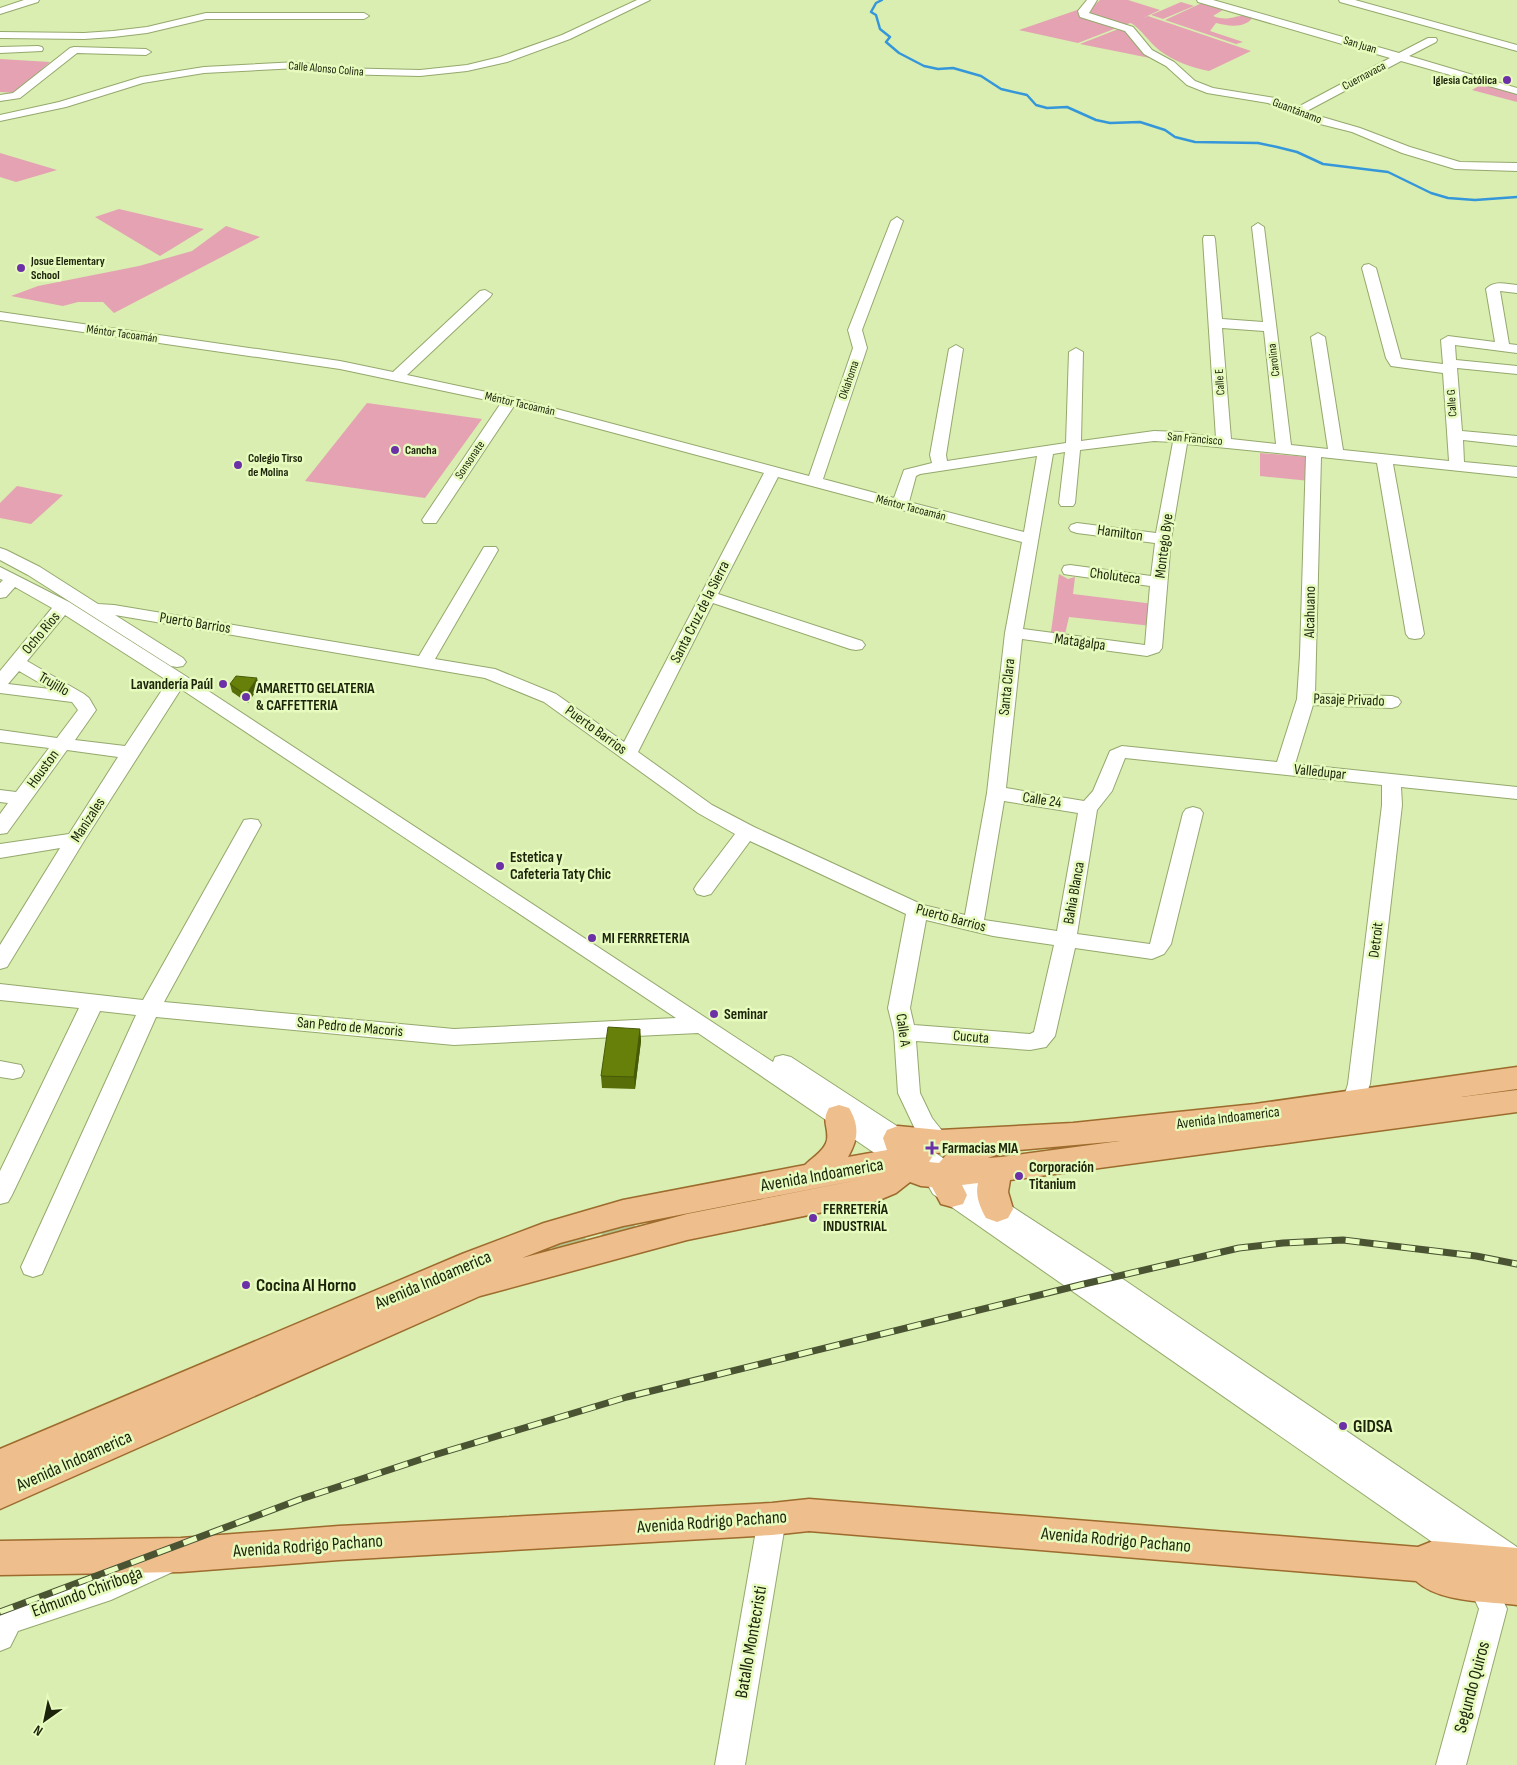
<svg xmlns="http://www.w3.org/2000/svg" width="1517" height="1765" font-family="'Sofia Sans Condensed',sans-serif">
  <rect width="100%" height="100%" fill="#d9eeb0"/>
  <g fill="#e4a2b3">
    <path d="M1100,0H1128L1160,10L1143,18L1148,16L1251,51L1209,71C1190,67 1175,62 1159,50C1149,42 1142,30 1131,23C1119,27 1096,20 1087,12Z"/>
    <polygon points="1181,2 1194,6 1163,19 1151,15"/>
    <path d="M1204,2L1226,8L1213,16C1232,23 1235,12 1253,17C1245,29 1228,26 1216,23L1210,31L1243,42L1236,44L1165,20Z"/>
    <polygon points="1083,8 1080,14 1119,27 1078,43 1019,30"/>
    <polygon points="1121,28 1128,33 1141,51 1155,59 1080,44"/>
    <polygon points="0,59 50,62 15,93 0,92"/>
    <polygon points="1484,83 1517,92 1517,102 1472,90"/>
    <polygon points="0,153 57,170 16,182 0,177"/>
    <polygon points="119,209 204,229 160,256 95,217"/>
    <polygon points="226,226 260,237 114,313 103,302 78,302 63,306 11,296 38,286 139,266 192,251"/>
    <polygon points="367,403 482,419 425,498 305,481"/>
    <polygon points="1260,453 1308,457 1310,481 1260,476"/>
    <polygon points="17,486 63,495 31,524 0,518 0,503"/>
    <polygon points="1059,574 1068,579 1075,577 1073,594 1154,604 1152,626 1069,617 1065,634 1051,632"/>
  </g>
  <g fill="none" stroke-linecap="round" stroke-linejoin="round">
    <polyline stroke="#3597da" stroke-width="2.5" points="882,0 876,3 871,12 876,15 880,29 890,37 886,42 899,53 924,66 938,69 953,68 981,76 1001,89 1027,95 1036,105 1047,108 1067,107 1096,120 1110,123 1140,122 1165,130 1175,137 1195,142 1258,143 1277,147 1297,152 1323,164 1388,172 1431,193 1448,198 1475,200 1517,197"/>
    <g stroke="#b3c58f" stroke-width="34" stroke-dasharray="34 17" stroke-linecap="butt">
      <polyline points="769,1199 845,1182"/>
      <polyline points="503,1260 653,1225"/>
    </g>
    <g stroke="#95a86d" stroke-width="2">
      <g id="minor">
        <polygon points="24,0 39,0 38,2 0,14 0,8"/>
        <polygon points="637,0 650,0 570,39 507,62 467,71 420,76 336,74 298,68 204,73 143,83 66,107 0,121 0,115 59,102 141,77 204,67 298,62 336,68 420,70 467,65 500,57 562,35"/>
        <polygon points="1087,0 1097,0 1089,13 1133,27 1152,50 1174,62 1195,81 1213,88 1275,98 1296,108 1390,58 1198,2 1197,0 1213,0 1399,53 1428,38 1436,38 1437,40 1436,42 1409,56 1517,88 1517,94 1401,61 1305,112 1360,128 1410,147 1460,162 1517,163 1517,171 1455,169 1402,153 1352,132 1320,124 1268,103 1207,93 1187,85 1166,66 1144,54 1125,31 1080,17 1078,11"/>
        <polygon points="1339,0 1355,0 1517,45 1517,51 1340,2"/>
        <polygon points="206,13 364,13 369,16 364,19 206,19 147,33 113,37 84,39 0,38 0,32 84,33 113,31 147,27"/>
        <polygon points="38,46 42,47 43,49 42,51 0,53 0,47"/>
        <polygon points="74,47 146,49 151,52 146,55 77,53 20,98 0,101 0,95 13,93 70,48"/>
        <path d="M897,217L903,221L862,330L867,348L823,479L894,498L904,470L932,463L930,455L949,349L956,345L963,349L946,455L947,461L1066,443L1069,352L1076,348L1083,352L1081,441L1154,431L1181,432L1216,438L1203,239L1204,236H1214L1215,239L1222,319L1263,322L1252,227L1258,223L1264,227L1291,445L1328,449L1311,337L1318,333L1325,337L1343,450L1449,461L1443,373L1391,366L1386,358L1362,268L1364,265L1369,264L1376,268L1401,359L1443,364L1441,340L1448,336L1495,342L1486,289C1494,280 1506,284 1517,285V293L1500,291L1509,344L1517,345V353L1455,345L1456,360L1517,366V374L1457,368L1462,431L1517,436V446L1463,440L1464,462L1517,467V477L1393,464L1424,634L1421,638L1415,639L1409,638L1406,634L1377,463L1321,457L1315,694L1392,696L1398,698L1401,702L1398,706L1392,708L1313,705L1295,764L1517,787V799L1401,787L1402,805L1370,1084L1362,1106L1354,1109L1346,1106L1343,1100L1348,1084L1382,805V785L1125,758L1112,791L1097,810L1077,934L1150,944L1183,813L1186,809L1193,807L1200,809L1203,813L1171,944L1164,954L1152,959L1075,948L1055,1036L1046,1047L1030,1050L916,1041L920,1093L932,1118L951,1142L948,1148L940,1151L932,1148L915,1129L898,1093L894,1032L888,1008L906,914L750,841L711,894L704,896L697,894L694,889L697,884L735,834L698,813L544,702L485,678L115,615L183,658L186,662L183,666L177,667L171,666L28,575L0,560V548L6,550L40,567L98,604L114,605L419,656L484,547H496L498,550L435,659L495,669L556,694L624,742L764,473L514,406L436,523H424L422,520L501,403L340,369L0,320V312L340,361L393,372L480,291L485,290L492,294L490,297L407,375L515,398L809,476L853,348L848,330L891,221ZM1222,328L1264,331L1276,444L1231,439ZM1154,441L1173,442L1156,533L1077,523L1071,525L1069,528L1071,531L1077,533L1155,543L1151,576L1070,565L1064,566L1062,570L1064,574L1070,575L1150,586L1145,645L1023,629L1053,454L1065,452L1059,503L1061,506H1073L1075,503L1080,450ZM1187,444L1306,456L1300,655L1297,699L1277,762L1122,746L1110,751L1093,791L1084,801L1006,788L1022,639L1147,656L1159,652L1162,648L1171,539ZM1037,456L1024,532L909,502L916,476L920,474ZM778,477L1022,542L1005,633L987,793L965,915L923,905L754,827L712,805L638,752L713,603L850,649L856,650L862,649L865,645L862,641L718,594ZM1004,801L1078,813L1057,931L984,920ZM926,920L993,936L1054,945L1034,1032L1030,1034L914,1025L910,1008Z"/>
        <path d="M0,567L69,602L184,675L773,1062L775,1057L783,1055L791,1057L906,1132L1005,1202L1114,1273L1517,1547V1576L1499,1567L1496,1585L1507,1609L1466,1765H1436L1479,1609L1468,1585L1471,1569L933,1194L929,1187L933,1180L938,1179L920,1166L917,1171L909,1174L901,1171L698,1033L454,1045L156,1017L42,1274L33,1277L24,1274L21,1267L136,1015L100,1011L12,1195L8,1202L0,1204V1171L79,1008L0,1000V984L143,1000L244,820L251,819L258,820L261,825L164,1002L454,1029L676,1018L181,689L84,841L7,967L0,969V945L60,848L0,858V844L69,834L118,757L67,750L7,833L0,834V814L8,803L0,802V790L16,792L49,748L0,742V730L57,738L78,710L72,702L0,693V671L52,608L15,587L6,597L0,598V583L3,580L0,579ZM65,615L168,681L125,746L75,740L96,710L89,698L84,694L27,661ZM19,671L50,689L8,684Z"/>
        <polygon points="0,1061 21,1065 24,1071 21,1077 13,1079 0,1077"/>
        <polygon points="772,1506 782,1510 786,1519 745,1765 715,1765 758,1519 762,1510"/>
        <polygon points="167,1548 177,1552 181,1561 177,1570 111,1600 18,1631 10,1647 0,1651 0,1610 106,1575"/>
      </g>
    </g>
    <g stroke="#9d6b2d" stroke-width="3">
      <g id="major">
        <path d="M1517,1067V1089L1461,1097L1517,1090V1112L1010,1180L1008,1192L1013,1209L1008,1218L997,1222L986,1218C980,1207 975,1196 978,1183L962,1185L967,1195L963,1204L952,1207L941,1204L932,1187L921,1186L910,1182L896,1193L877,1201L687,1240L480,1296L0,1509V1449L462,1254L544,1223L623,1200L805,1165C812,1158 825,1150 827,1140C829,1127 821,1122 829,1108L839,1105L849,1108C860,1127 858,1139 848,1157L887,1150L883,1138L887,1130L898,1126L940,1130L1073,1123L1255,1104ZM1120,1141L1001,1157L988,1158L1007,1151ZM930,1153H948L939,1163L929,1162L932,1157ZM873,1177L687,1214L522,1258L560,1243L623,1226Z"/>
        <path d="M809,1499L1418,1547L1433,1541L1517,1548V1605C1486,1601 1440,1603 1416,1581L809,1531L772,1535L339,1560L181,1572L0,1575V1541L181,1538L339,1526L772,1503Z"/>
      </g>
    </g>
    <use href="#minor" fill="#fff" fill-rule="evenodd"/>
    <use href="#major" fill="#eebe8c" fill-rule="evenodd"/>
    <g stroke="#4a5433" stroke-width="7">
      <polyline id="rail" points="0,1612 301,1499 431,1456 627,1397 1084,1284 1239,1248 1283,1243 1343,1240 1476,1256 1517,1264"/>
    </g>
    <use href="#rail" stroke="#e6fbbd" stroke-width="5" stroke-dasharray="14" stroke-linecap="butt"/>
  </g>
  <g fill="#586e09">
    <polygon points="230,684 259,686 248,703 232,692"/>
    <polygon points="640,1029 641,1041 635,1089 602,1088 601,1076"/>
  </g>
  <g fill="#475a07">
    <polygon points="257,678 259,686 248,703 246,695"/>
    <polygon points="640,1029 641,1041 635,1089 634,1077"/>
  </g>
  <g fill="#66800a" stroke="#475a07">
    <polygon points="236,676 257,678 246,695 230,684"/>
    <polygon points="608,1027 640,1029 634,1077 601,1076"/>
  </g>
  <g fill="#6d31a7" stroke="#e6fbbd" stroke-width="2">
    <circle cx="1507" cy="80" r="5"/>
    <circle cx="21" cy="268" r="5"/>
    <circle cx="395" cy="450" r="5"/>
    <circle cx="238" cy="465" r="5"/>
    <circle cx="223" cy="684" r="5"/>
    <circle cx="246" cy="697" r="5"/>
    <circle cx="500" cy="866" r="5"/>
    <circle cx="592" cy="938" r="5"/>
    <circle cx="714" cy="1014" r="5"/>
    <path d="M929.5 1140.5h5v5h5v5h-5v5h-5v-5h-5v-5h5z"/>
    <circle cx="1019" cy="1176" r="5"/>
    <circle cx="813" cy="1218" r="5"/>
    <circle cx="246" cy="1285" r="5"/>
    <circle cx="1343" cy="1426" r="5"/>
  </g>
  <g text-anchor="middle" dominant-baseline="central" stroke-width="5" stroke-linejoin="round" paint-order="stroke">
    <g font-size="12" fill="#1c230b" stroke="#e6fbbd">
      <text transform="translate(1360 45) rotate(17)">San Juan</text>
      <text transform="translate(326 69) rotate(5)">Calle Alonso Colina</text>
      <text transform="translate(1364 76) rotate(-28)">Cuernavaca</text>
      <text transform="translate(1297 111) rotate(21)">Guantánamo</text>
      <text transform="translate(122 334) rotate(8)">Méntor Tacoamán</text>
      <text transform="translate(1274 360) rotate(-97)">Carolina</text>
      <text transform="translate(849 380) rotate(-71)">Oklahoma</text>
      <text transform="translate(1220 382) rotate(-94)">Calle E</text>
      <text transform="translate(1452 403) rotate(-94)">Calle G</text>
      <text transform="translate(520 404) rotate(13)">Méntor Tacoamán</text>
      <text transform="translate(1195 439) rotate(5)">San Francisco</text>
      <text transform="translate(470 460) rotate(-56)">Sonsonate</text>
      <text transform="translate(911 508) rotate(15)">Méntor Tacoamán</text>
    </g>
    <g font-size="12" font-weight="bold" fill="#1c230b" stroke="#e6fbbd" text-anchor="start">
      <text x="1497" y="80" text-anchor="end">Iglesia Católica</text>
      <text x="31" y="261">Josue Elementary<tspan x="31" dy="14">School</tspan></text>
      <text x="405" y="450">Cancha</text>
      <text x="248" y="458">Colegio Tirso<tspan x="248" dy="14">de Molina</tspan></text>
    </g>
    <g font-size="15" fill="#1c230b" stroke="#e6fbbd">
      <text transform="translate(1120 533) rotate(8)">Hamilton</text>
      <text transform="translate(1164 546) rotate(-83)">Montego Bye</text>
      <text transform="translate(1115 576) rotate(7)">Choluteca</text>
      <text transform="translate(700 612) rotate(-63)">Santa Cruz de la Sierra</text>
      <text transform="translate(1310 612) rotate(-89)">Alcahuano</text>
      <text transform="translate(195 623) rotate(9)">Puerto Barrios</text>
      <text transform="translate(41 633) rotate(-50)">Ocho Rios</text>
      <text transform="translate(1080 642) rotate(8)">Matagalpa</text>
      <text transform="translate(54 684) rotate(30)">Trujillo</text>
      <text transform="translate(1007 687) rotate(-84)">Santa Clara</text>
      <text transform="translate(1349 700) rotate(2)">Pasaje Privado</text>
      <text transform="translate(596 730) rotate(36)">Puerto Barrios</text>
      <text transform="translate(43 769) rotate(-54)">Houston</text>
      <text transform="translate(1320 772) rotate(6)">Valledupar</text>
      <text transform="translate(1042 800) rotate(9)">Calle 24</text>
      <text transform="translate(88 820) rotate(-57)">Manizales</text>
      <text transform="translate(1074 893) rotate(-80)">Bahia Blanca</text>
      <text transform="translate(951 918) rotate(15)">Puerto Barrios</text>
      <text transform="translate(1376 940) rotate(-83)">Detroit</text>
      <text transform="translate(350 1027) rotate(5)">San Pedro de Macoris</text>
      <text transform="translate(903 1030) rotate(82)">Calle A</text>
      <text transform="translate(971 1037) rotate(5)">Cucuta</text>
      <text transform="translate(1228 1118) rotate(-7)">Avenida Indoamerica</text>
    </g>
    <g font-size="15" font-weight="bold" fill="#1c230b" stroke="#e6fbbd" text-anchor="start">
      <text x="213" y="684" text-anchor="end">Lavandería Paúl</text>
      <text x="256" y="688">AMARETTO GELATERIA<tspan x="256" dy="17">&amp; CAFFETTERIA</tspan></text>
      <text x="510" y="857">Estetica y<tspan x="510" dy="17">Cafeteria Taty Chic</tspan></text>
      <text x="602" y="938">MI FERRRETERIA</text>
      <text x="724" y="1014">Seminar</text>
      <text x="942" y="1148">Farmacias MIA</text>
      <text x="1029" y="1167">Corporación<tspan x="1029" dy="17">Titanium</tspan></text>
      <text x="823" y="1209">FERRETERÍA<tspan x="823" dy="17">INDUSTRIAL</tspan></text>
    </g>
    <g font-size="18" fill="#1c230b" stroke="#e6fbbd">
      <text transform="translate(822 1175) rotate(-10)">Avenida Indoamerica</text>
      <text transform="translate(433 1280) rotate(-23)">Avenida Indoamerica</text>
      <text transform="translate(74 1461) rotate(-24)">Avenida Indoamerica</text>
      <text transform="translate(712 1522) rotate(-4)">Avenida Rodrigo Pachano</text>
      <text transform="translate(1116 1540) rotate(5)">Avenida Rodrigo Pachano</text>
      <text transform="translate(308 1546) rotate(-4)">Avenida Rodrigo Pachano</text>
      <text transform="translate(87 1592) rotate(-20)">Edmundo Chiriboga</text>
      <text transform="translate(751 1642) rotate(-80)">Batallo Montecristi</text>
      <text transform="translate(1472 1687) rotate(-75)">Segundo Quiros</text>
    </g>
    <g font-size="18" font-weight="bold" fill="#1c230b" stroke="#e6fbbd" text-anchor="start">
      <text x="256" y="1285">Cocina Al Horno</text>
      <text x="1353" y="1426">GIDSA</text>
    </g>
  </g>
  <g transform="translate(45 1720) rotate(213)" stroke="#e6fbbd" stroke-width="4" paint-order="stroke">
  <path d="M0-4L9 19L0 12L-9 19Z" fill="#1c230b"/>
  <text y="-8" font-size="14" font-weight="bold" text-anchor="middle" fill="#1c230b">N</text>
  </g>
</svg>
